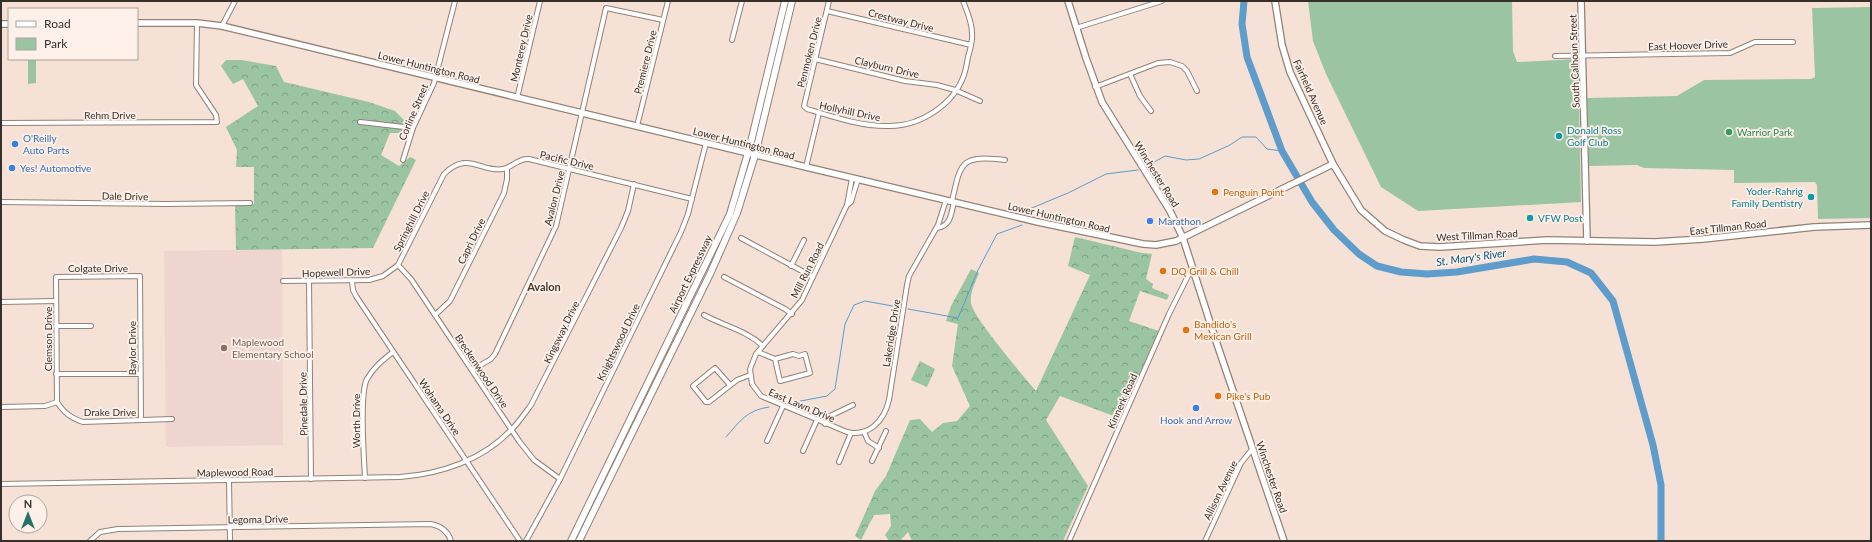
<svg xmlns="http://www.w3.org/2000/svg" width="1872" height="542" font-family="Lato,sans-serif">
  <defs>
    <pattern id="forest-crowns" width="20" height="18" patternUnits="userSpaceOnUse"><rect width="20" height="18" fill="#9bc5a2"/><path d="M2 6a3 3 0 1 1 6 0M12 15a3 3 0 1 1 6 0" fill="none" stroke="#7fa084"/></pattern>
    <pattern id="park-tufts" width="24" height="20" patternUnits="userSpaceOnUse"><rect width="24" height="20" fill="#9bc5a2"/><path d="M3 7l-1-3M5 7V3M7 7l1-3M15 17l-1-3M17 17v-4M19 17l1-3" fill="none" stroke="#7fa084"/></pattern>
  </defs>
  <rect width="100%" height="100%" fill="#f5e1d5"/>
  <polygon fill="#efd5d0" points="282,249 283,445 166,447 164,251"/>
  <g fill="#9bc5a2">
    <polygon points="1308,1 1512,1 1513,51 1517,62 1578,59 1581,202 1418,211 1381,187 1326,74 1313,41"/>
    <polygon points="1871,7 1871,218 1818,219 1817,185 1815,182 1734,183 1734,170 1644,168 1637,165 1589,166 1587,98 1677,96 1704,80 1811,79 1815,77 1812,8"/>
    <polygon points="28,59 36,59 36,83 28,84"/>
  </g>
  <g fill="url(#forest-crowns)">
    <polygon points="226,60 241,60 276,66 284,82 369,102 395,111 409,125 403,133 390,133 381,155 399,166 410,157 416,160 373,248 236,250 235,205 254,204 254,167 236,167 237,150 226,127 258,106 243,79 233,84 221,66"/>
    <path d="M1075,237L1142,253L1152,254L1146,279L1153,284L1152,288L1169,295L1167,300L1140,291L1129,321L1159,331L1119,418L1060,396L1046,420L1088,486L1063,541H912L908,532L900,541H889L885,535L891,526L890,514L874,515L861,540L855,536L875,491L886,476L910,420L920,419L932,432L943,423L957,421L970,406L952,366L958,324L946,321L951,306L971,269L979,273C975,283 970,292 971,303C972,316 1025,378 1036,391L1090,275L1068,266Z"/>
  </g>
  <polygon fill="url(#park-tufts)" points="920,361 935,369 927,387 911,380"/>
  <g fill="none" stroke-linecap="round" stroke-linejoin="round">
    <g stroke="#5d9ccb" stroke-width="1">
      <polyline points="1147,166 1165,156 1186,160 1199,159 1230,145 1242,137 1256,137 1267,149 1282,151"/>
      <polyline points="1027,210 1068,193 1106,174 1138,170"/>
      <polyline points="908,309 958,318 978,270 997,234 1022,225"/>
      <polyline points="790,403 827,396 835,389 845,324 854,305 865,301 898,307"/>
      <path d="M726,437C740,421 747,410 769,407"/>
    </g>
    <polyline stroke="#5d9ccb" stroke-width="7" points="1244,1 1242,24 1247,57 1282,151 1312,202 1334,230 1359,254 1377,266 1401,272 1427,274 1457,272 1534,259 1567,262 1591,273 1613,301 1653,445 1661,485 1661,541"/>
    <g stroke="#938176" stroke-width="6">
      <g id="street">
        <path d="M829,1L804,106L807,109C833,117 863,127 890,126C921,126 954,104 964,75C966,69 967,63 968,57C970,50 973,41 972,33C972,22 967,11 963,1"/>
        <polyline points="827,11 971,45"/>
        <polyline points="222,26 235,1"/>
        <polyline points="1076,28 1162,1"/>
        <polyline points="732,40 742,1"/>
        <polyline points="1555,56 1730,53 1755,42 1793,42"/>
        <polyline points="815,59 905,81 937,85 955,90 980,101"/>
        <polyline points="1130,74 1140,96 1151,111"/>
        <polyline points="1095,87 1158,63 1170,62 1182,66 1187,71 1197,91"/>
        <polyline points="517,98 540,1"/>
        <polyline points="360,122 413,128"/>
        <polyline points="1,123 217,122 216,115 196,85 197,23"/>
        <polyline points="637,126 668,1"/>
        <polyline points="403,160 413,128 434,83 455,1"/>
        <polyline points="806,167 819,113"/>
        <path d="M858,179L851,202L847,205L802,300L756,354L750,369L752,384L761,396L847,432C869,437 884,421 889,400L907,285L909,276L938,225L946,200"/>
        <path d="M952,201C961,161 961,155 1005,160"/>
        <polyline points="1,202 166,204 250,203"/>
        <polyline points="847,205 852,178"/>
        <path d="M937,228C951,226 951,214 954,202"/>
        <polyline points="741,238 813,277"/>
        <polyline points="398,265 411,279 519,441 534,460 560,479"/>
        <polyline points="791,266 804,240"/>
        <polyline points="724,277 785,309 792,314"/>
        <path d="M283,281L369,280L383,276L398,265L444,174C468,150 481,173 503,169C513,167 518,158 529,159L692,199"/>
        <polyline points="309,281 311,479"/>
        <polyline points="352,281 353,290 356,296 520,541"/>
        <polyline points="1,302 56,301"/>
        <polyline points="435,315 450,301 504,193 507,179 507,168"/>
        <path d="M704,315C724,326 746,330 763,346"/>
        <polyline points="56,326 91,326"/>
        <polyline points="758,352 775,359 793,354 799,356 805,354 810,373 780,381 775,359"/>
        <polyline points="472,370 491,359 495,354 556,226 606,8 663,20"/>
        <polyline points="56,374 140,374"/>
        <polyline points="730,385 715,368 693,386 706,402 709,402 737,380 750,375"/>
        <polyline points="57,402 56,277 140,276 141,420"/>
        <path d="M57,402C64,413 71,418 83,422L172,419"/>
        <polyline points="1,407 45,406 57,402"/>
        <polyline points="825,424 828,417 853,405"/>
        <polyline points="864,432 868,441 879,448"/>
        <polyline points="767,441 783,406"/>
        <polyline points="803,451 817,420"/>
        <polyline points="872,461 886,431"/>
        <polyline points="839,462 851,433"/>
        <path d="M365,478C364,457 359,394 367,379C374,367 383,360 393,352"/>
        <polyline points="229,480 230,541"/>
        <path d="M1,484L400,477C441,474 483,460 512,429C519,422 525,413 531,405L621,228L628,211L634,184"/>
        <path d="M90,541L100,532L118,529L431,524C441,526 448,531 451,541"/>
        <polyline points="526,541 560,479 681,232 688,214 706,143"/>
        <polyline points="1069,541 1169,314 1190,272 1194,269"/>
        <polyline points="1205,541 1241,463 1253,448"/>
      </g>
    </g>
    <g stroke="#938176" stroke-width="8">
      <g id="secondary">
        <polyline points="1068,1 1086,58 1102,102 1170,211 1183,238 1215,338 1284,541"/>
        <polyline points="1275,1 1282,45 1290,72 1333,164 1361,210 1385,231 1404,240 1420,246 1440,247 1547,240 1655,242 1703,239 1814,227 1871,225"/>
        <polyline points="1581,1 1587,241"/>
        <polyline points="137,23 197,23 222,26 806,167 1038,222 1143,244 1156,245 1176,241 1333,164"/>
        <polyline points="1,24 9,24"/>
      </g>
    </g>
    <g stroke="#938176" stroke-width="8">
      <g id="primary">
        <polyline points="571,541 730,214 750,146 785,1"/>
        <polyline points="579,541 711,272 737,213 755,155 792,1"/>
      </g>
    </g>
    <use href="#street" stroke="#fff" stroke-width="4"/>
    <use href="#secondary" stroke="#fff" stroke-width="5.5"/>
    <use href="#primary" stroke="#fff" stroke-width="6"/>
  </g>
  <circle fill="#2e9e5b" stroke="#fcf0e9" stroke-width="1.5" cx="1729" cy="132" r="4"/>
  <g fill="#0f9aa8" stroke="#fcf0e9" stroke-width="1.5">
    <circle cx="1559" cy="136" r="4"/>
    <circle cx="1811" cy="197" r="4"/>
    <circle cx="1530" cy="218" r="4"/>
  </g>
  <g fill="#3f7fe0" stroke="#fcf0e9" stroke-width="1.5">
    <circle cx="15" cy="144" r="4"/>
    <circle cx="12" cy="168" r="4"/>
    <circle cx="1150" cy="221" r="4"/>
    <circle cx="1196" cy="408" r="4"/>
  </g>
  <g fill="#e8710a" stroke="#fcf0e9" stroke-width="1.5">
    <circle cx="1215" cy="192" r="4"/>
    <circle cx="1163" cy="271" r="4"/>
    <circle cx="1186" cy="330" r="4"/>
    <circle cx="1218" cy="396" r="4"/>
  </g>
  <circle fill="#8d6e63" stroke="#fcf0e9" stroke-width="1.5" cx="224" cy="348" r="4"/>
  <g text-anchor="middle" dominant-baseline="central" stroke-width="3.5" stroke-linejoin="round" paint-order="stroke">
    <g font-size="10" fill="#362f2a" stroke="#fcf0e9">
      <text transform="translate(901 20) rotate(14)">Crestway Drive</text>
      <text transform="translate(1688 45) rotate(-2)">East Hoover Drive</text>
      <text transform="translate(521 48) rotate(-77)">Monterey Drive</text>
      <text transform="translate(809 52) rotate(-76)">Penmoken Drive</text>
      <text transform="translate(1574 61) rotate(-92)">South Calhoun Street</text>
      <text transform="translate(645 62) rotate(-76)">Premiere Drive</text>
      <text transform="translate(429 67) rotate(14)">Lower Huntington Road</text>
      <text transform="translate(887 67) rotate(13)">Clayburn Drive</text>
      <text transform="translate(1311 92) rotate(66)">Fairfield Avenue</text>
      <text transform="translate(850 111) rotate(12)">Hollyhill Drive</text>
      <text transform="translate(413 112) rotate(-67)">Corline Street</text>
      <text x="110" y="115">Rehm Drive</text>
      <text transform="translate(744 143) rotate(14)">Lower Huntington Road</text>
      <text transform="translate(567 160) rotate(13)">Pacific Drive</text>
      <text transform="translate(1157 174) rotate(58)">Winchester Road</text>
      <text transform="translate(125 196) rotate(1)">Dale Drive</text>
      <text transform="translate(554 198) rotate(-76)">Avalon Drive</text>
      <text transform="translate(1059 217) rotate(13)">Lower Huntington Road</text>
      <text transform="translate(411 221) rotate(-63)">Springhill Drive</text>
      <text transform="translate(1728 227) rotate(-6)">East Tillman Road</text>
      <text transform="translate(1477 235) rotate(-3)">West Tillman Road</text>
      <text transform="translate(471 241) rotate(-64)">Capri Drive</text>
      <text x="98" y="268">Colgate Drive</text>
      <text transform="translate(807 270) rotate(-63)">Mill Run Road</text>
      <text transform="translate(336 272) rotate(-2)">Hopewell Drive</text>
      <text transform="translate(690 274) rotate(-64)">Airport Expressway</text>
      <text transform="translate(561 332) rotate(-64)">Kingsway Drive</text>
      <text transform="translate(891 333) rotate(-81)">Lakeridge Drive</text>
      <text transform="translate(48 339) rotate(-90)">Clemson Drive</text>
      <text transform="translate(618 342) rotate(-64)">Knightswood Drive</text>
      <text transform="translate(132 348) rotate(-90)">Baylor Drive</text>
      <text transform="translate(482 371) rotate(56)">Breckenwood Drive</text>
      <text transform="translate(1122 401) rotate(-66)">Kinnerk Road</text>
      <text transform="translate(303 404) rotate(-91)">Pinedale Drive</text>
      <text transform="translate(802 405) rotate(23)">East Lawn Drive</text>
      <text transform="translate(440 407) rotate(56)">Wohama Drive</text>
      <text x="110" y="412">Drake Drive</text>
      <text transform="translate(356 421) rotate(-90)">Worth Drive</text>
      <text transform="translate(235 472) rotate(-1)">Maplewood Road</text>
      <text transform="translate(1272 477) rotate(71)">Winchester Road</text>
      <text transform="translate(1220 490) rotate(-64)">Allison Avenue</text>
      <text transform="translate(258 519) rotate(-1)">Legoma Drive</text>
    </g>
    <g font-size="10" fill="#0d838f" stroke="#fcf0e9" text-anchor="start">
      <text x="1567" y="130">Donald Ross<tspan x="1567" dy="12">Golf Club</tspan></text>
      <text x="1803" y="191" text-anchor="end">Yoder-Rahrig<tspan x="1803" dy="12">Family Dentistry</tspan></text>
      <text x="1538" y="218">VFW Post</text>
    </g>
    <g font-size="10" fill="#27864d" stroke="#fcf0e9" text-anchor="start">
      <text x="1737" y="132">Warrior Park</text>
    </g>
    <g font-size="10" fill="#366cbe" stroke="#fcf0e9" text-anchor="start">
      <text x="23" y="138">O'Reilly<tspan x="23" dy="12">Auto Parts</tspan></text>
      <text x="20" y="168">Yes! Automotive</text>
      <text x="1158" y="221">Marathon</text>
      <text x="1196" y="420" text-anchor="middle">Hook and Arrow</text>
    </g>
    <g font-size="10" fill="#c56008" stroke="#fcf0e9" text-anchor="start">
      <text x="1223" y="192">Penguin Point</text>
      <text x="1171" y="271">DQ Grill &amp; Chill</text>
      <text x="1194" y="324">Bandido's<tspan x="1194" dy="12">Mexican Grill</tspan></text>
      <text x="1226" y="396">Pike's Pub</text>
    </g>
    <g font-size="10" fill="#785e54" stroke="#fcf0e9" text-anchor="start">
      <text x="232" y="342">Maplewood<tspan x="232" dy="12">Elementary School</tspan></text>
    </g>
    <g font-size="11" font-style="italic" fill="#035481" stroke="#fcf0e9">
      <text transform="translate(1471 257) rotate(-8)">St. Mary's River</text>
    </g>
    <g font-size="11" font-weight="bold" fill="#48392f" stroke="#fcf0e9">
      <text x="544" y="286">Avalon</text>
    </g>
  </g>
  <rect width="1872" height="542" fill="none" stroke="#362f2a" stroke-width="4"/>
  <rect x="8" y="8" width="130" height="52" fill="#fcf0e9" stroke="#ada39d"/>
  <rect x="16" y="21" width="20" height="6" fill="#ffffff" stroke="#ada39d"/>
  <text x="44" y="28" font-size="12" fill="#362f2a">Road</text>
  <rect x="16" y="38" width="20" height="12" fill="#9bc5a2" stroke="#ada39d"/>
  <text x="44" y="48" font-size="12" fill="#362f2a">Park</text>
  <g transform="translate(28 514)"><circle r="19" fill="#fcf0e9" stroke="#ada39d"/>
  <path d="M0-3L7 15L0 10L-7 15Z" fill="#28716b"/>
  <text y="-6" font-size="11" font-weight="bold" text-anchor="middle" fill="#362f2a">N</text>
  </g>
</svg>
